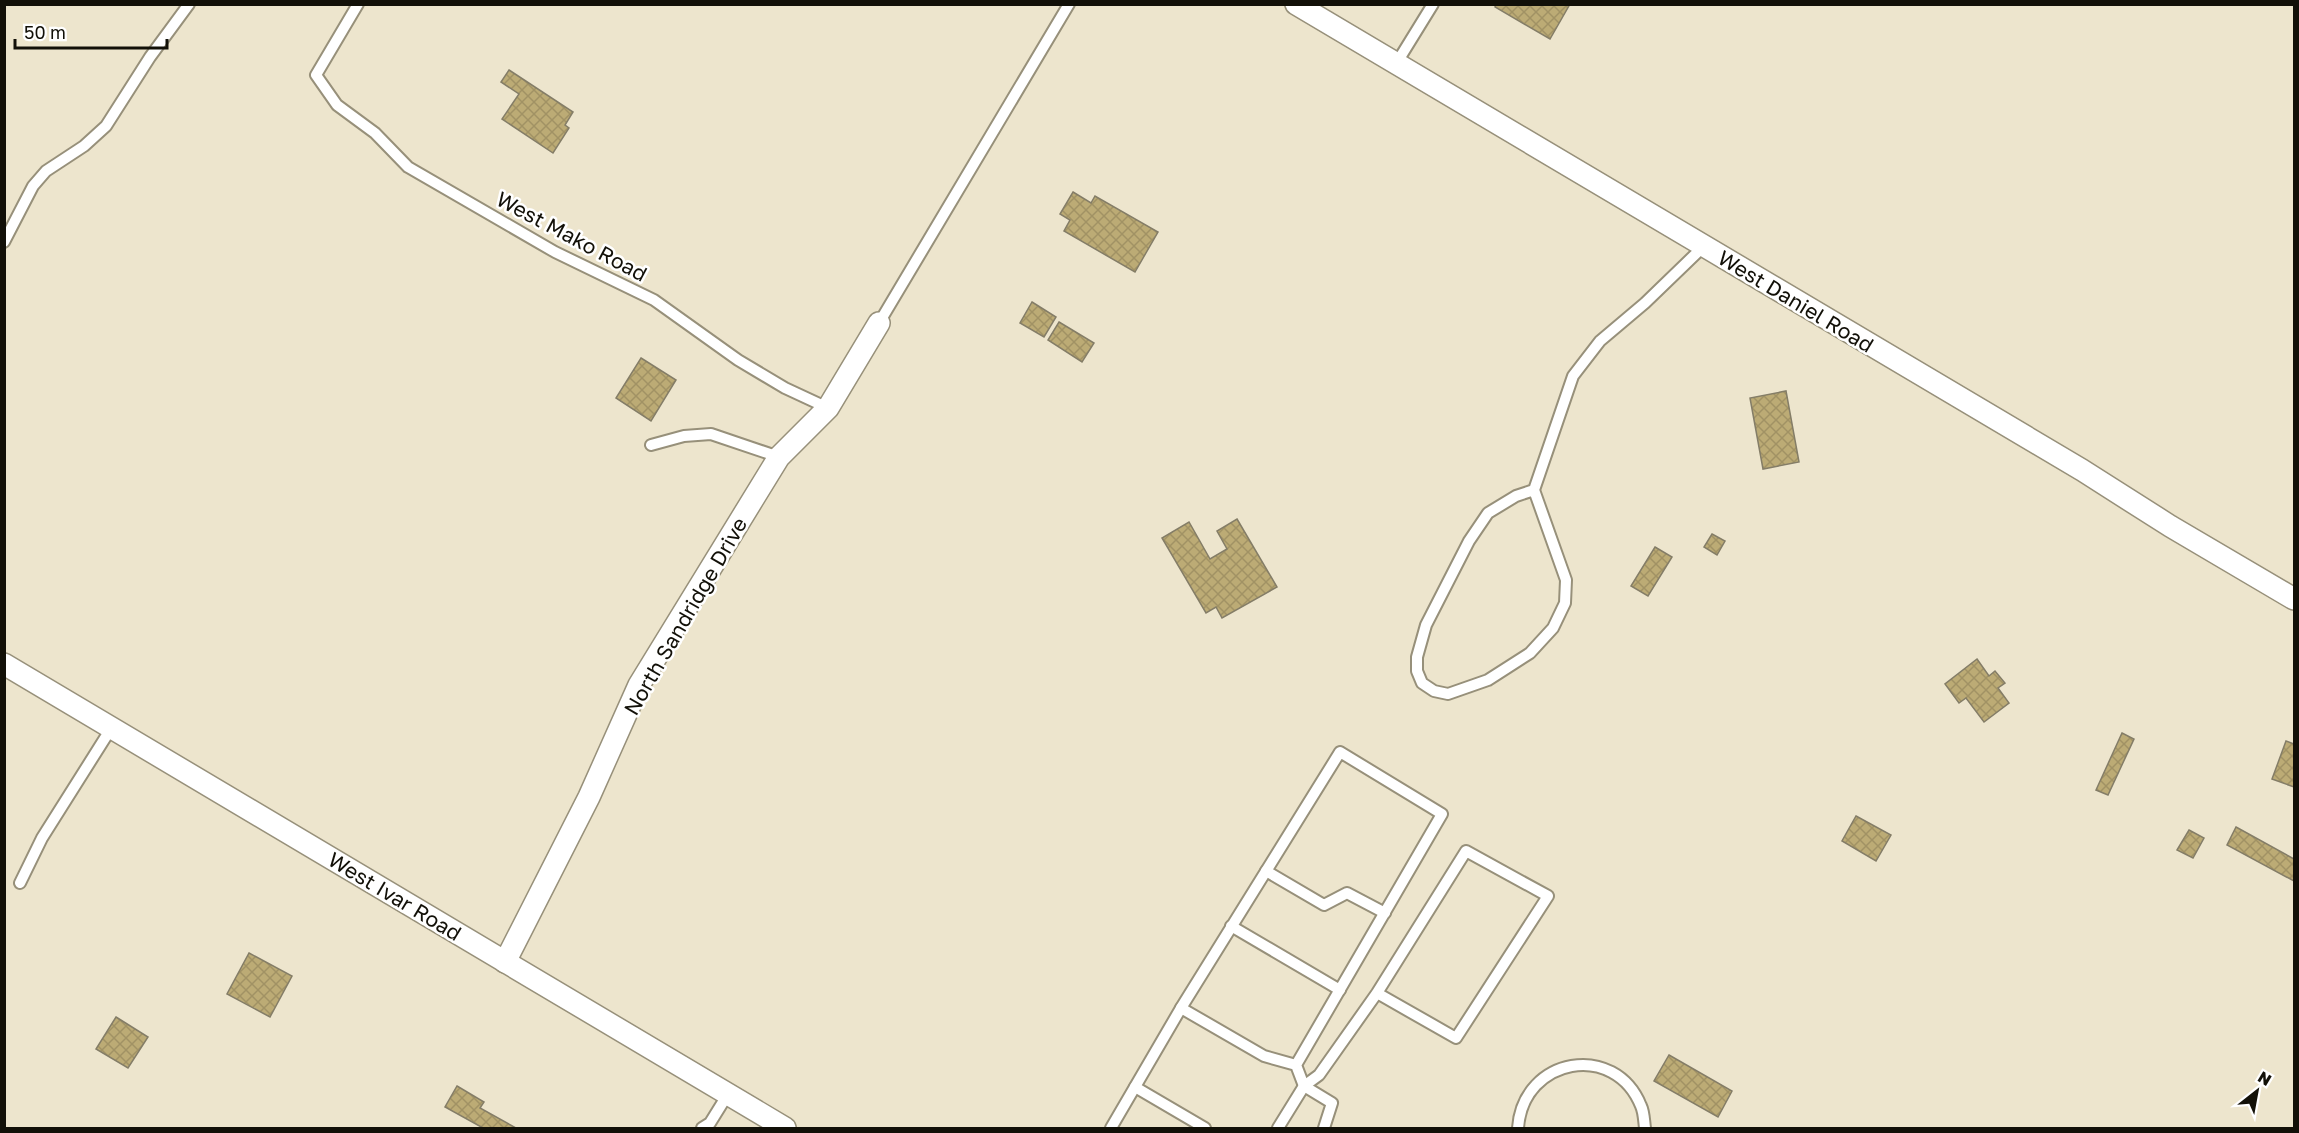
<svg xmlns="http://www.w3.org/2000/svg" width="2299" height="1133" font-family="'Golos Text',sans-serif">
  <defs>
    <pattern id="building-cross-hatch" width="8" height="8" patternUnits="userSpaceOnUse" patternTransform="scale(1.5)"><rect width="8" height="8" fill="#bcab75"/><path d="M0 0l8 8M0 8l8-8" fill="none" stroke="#a19264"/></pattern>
  </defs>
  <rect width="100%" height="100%" fill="#ede5cd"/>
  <g fill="url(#building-cross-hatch)" stroke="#847d67" stroke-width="1.5">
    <polygon points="1496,4 1570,4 1550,39 1495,7"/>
    <polygon points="509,70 573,112 565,125 569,128 553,153 502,119 519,94 501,82"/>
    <polygon points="1073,192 1091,203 1095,196 1158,232 1135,272 1064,231 1070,220 1060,214"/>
    <polygon points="1032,302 1056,317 1044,337 1020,323"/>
    <polygon points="1059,322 1094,343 1082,362 1048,340"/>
    <polygon points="641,358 676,380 651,421 616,398"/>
    <polygon points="1786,391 1799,462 1763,469 1750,398"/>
    <polygon points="1237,519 1277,587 1222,618 1216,607 1206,613 1162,538 1189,522 1210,559 1227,549 1217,531"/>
    <polygon points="1712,534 1725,541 1717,555 1704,547"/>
    <polygon points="1655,547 1672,557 1648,596 1631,586"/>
    <polygon points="1977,659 1989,676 1995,671 2005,683 1998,688 2009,703 1984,722 1966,698 1959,703 1945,684"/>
    <polygon points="2122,733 2134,739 2108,795 2096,790"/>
    <polygon points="2286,741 2294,744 2294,787 2272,779"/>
    <polygon points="1856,816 1891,835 1876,861 1842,841"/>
    <polygon points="2236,827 2294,859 2294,881 2227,845"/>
    <polygon points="2189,830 2204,838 2193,858 2177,850"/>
    <polygon points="249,953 292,976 270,1017 227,994"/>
    <polygon points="116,1017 148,1037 128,1068 96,1049"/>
    <polygon points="1669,1055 1732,1091 1718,1117 1654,1081"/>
    <polygon points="457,1086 484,1102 480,1108 516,1128 483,1128 445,1107"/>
  </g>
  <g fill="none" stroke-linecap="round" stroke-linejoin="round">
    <g stroke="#97907a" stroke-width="14">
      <g id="lane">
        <polyline points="358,4 316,75 337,105 375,133 408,167 555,252 654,300 738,360 785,388 828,408"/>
        <polyline points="1396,64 1433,4"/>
        <polyline points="4,242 33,186 46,171 84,146 106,126 150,57 189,4"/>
        <polyline points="879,323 1069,4"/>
        <polyline points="651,445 684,436 711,434 779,457"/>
        <polyline points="1534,490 1516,496 1488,513 1469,541 1426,625 1417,657 1417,671 1422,683 1434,691 1448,694 1488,680 1530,653 1553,628 1565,603 1566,580 1534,490 1573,376 1600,341 1645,303 1704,246"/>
        <polyline points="1266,871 1324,905 1347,893 1385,913"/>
        <polyline points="20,883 42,838 112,727"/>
        <polyline points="1231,926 1340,990"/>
        <polyline points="1296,1065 1264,1056 1181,1008 1340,752 1442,814 1296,1065 1304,1086 1332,1103 1324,1128"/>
        <polyline points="1135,1087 1205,1128"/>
        <polyline points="702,1128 710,1123 728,1094"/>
        <polyline points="1111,1128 1181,1008"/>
        <polyline points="1278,1128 1304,1086 1319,1075 1377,993 1466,851 1548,896 1456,1038 1377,993"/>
        <path d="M1518,1128C1523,1057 1615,1041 1641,1106C1644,1112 1644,1121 1645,1128"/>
      </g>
    </g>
    <g stroke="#97907a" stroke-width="24">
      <g id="street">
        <polyline points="1296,4 2082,470 2170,526 2294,599"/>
        <polyline points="4,664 785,1128"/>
        <polyline points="505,962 589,797 639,685 779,457 828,408 879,323"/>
      </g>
    </g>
    <use href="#lane" stroke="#fff" stroke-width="10"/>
    <use href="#street" stroke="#fff" stroke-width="21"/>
  </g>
  <g text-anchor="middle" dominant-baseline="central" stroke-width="5" stroke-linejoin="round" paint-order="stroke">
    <g font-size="21" fill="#121008" stroke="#fff">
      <text transform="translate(572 236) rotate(28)">West Mako Road</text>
      <text transform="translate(1796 301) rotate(31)">West Daniel Road</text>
      <text transform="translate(685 616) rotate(-60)">North Sandridge Drive</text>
      <text transform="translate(395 896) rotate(31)">West Ivar Road</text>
    </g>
  </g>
  <rect width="2299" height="1133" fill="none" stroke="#121008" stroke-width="12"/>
  <g transform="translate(2257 1091) rotate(31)" stroke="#ffffff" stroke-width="4.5" paint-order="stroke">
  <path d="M0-4.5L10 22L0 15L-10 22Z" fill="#121008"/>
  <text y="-9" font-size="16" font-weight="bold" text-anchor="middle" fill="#121008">N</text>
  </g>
  <path d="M15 39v9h152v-9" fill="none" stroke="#121008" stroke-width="3"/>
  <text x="24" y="39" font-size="18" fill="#121008" stroke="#ffffff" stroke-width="4.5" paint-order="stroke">50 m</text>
</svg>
